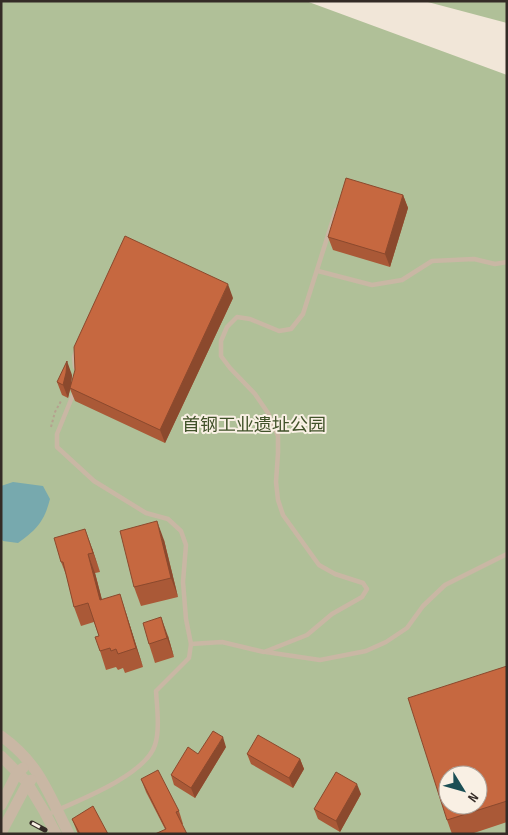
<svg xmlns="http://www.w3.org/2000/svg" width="508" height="835" font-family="'Sofia Sans Condensed','Noto Sans SC',sans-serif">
  <rect width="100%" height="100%" fill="#f1e6d8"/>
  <g fill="#b0c098" fill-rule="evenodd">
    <path d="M1,1H306L507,75V834H1ZM448,775H478V805H448Z"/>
    <polygon points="424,1 507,1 507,23"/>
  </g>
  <path fill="#77a9ae" d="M13,482L43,486L50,499C44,522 37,529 18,543L3,541L1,538V486Z"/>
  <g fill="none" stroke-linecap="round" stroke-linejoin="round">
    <polyline stroke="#b5a18e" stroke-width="2" stroke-dasharray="2.5 2.5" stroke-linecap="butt" points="51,427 55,412 61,401"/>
    <g stroke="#c9b7a4" stroke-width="4.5">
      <polyline points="318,271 372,285 402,280 432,261 474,259 495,264 507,262"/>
      <polyline points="75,367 74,357 76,351"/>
      <polyline points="75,390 57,434 57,447 94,481 146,513 168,519 181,531 186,545 183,582 186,619 191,644"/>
      <polyline points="266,652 320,660 366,651 386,642 407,628 423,606 445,585 507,554"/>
      <path d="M46,815C75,802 145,776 155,745C160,730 157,707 156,691L189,658L191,644L222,642L264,652L307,635L332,614L362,597L367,589L363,583L335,574L319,565L283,515L278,500L276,482L278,453V436L268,413L255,394L230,368L221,356V341L227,327L237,317L250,319L279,331L291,329L303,314L336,210"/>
    </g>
    <g stroke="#c9b7a4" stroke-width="11">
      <path d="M1,736C40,764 48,793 69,834"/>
      <polyline points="1,756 26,781 44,811 56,834"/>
      <polyline points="1,805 17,773 23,768"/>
      <polyline points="1,833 27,784 31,780"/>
    </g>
    <g stroke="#342b26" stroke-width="5">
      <polyline id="rail" points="32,823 45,830"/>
    </g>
    <use href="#rail" stroke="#f9f0e4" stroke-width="3" stroke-dasharray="9" stroke-linecap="butt"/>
  </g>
  <g fill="#aa5937">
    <polygon points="403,195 408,208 390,267 333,250 328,237"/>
    <polygon points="233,298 165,443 75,401 70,389 68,398 62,395 57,382 72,375 71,383"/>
    <polygon points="164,540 178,597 141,606 134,587"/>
    <polygon points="92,548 100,572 95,573 102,600 126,613 143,667 125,673 123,668 118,670 116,667 106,670 100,651 99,636 94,622 81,626 74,607 67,577 61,562"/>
    <polygon points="168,636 174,657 155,663 149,644"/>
    <polygon points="507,666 507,822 471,834 452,834 447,820"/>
    <polygon points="226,747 195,798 174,785 171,775 198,754"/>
    <polygon points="247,754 300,759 304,769 293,788 251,764"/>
    <polygon points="141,779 179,811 183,824 165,829 146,792"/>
    <polygon points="361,794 340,832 318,819 314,809"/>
    <polygon points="72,819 108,834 78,834"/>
  </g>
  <g fill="#8b492d">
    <polygon points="403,195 408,208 390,267 385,254"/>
    <polygon points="228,284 233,298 165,443 160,430"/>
    <polygon points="67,361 72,375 71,386 68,398 63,385"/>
    <polygon points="157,521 164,540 178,597 171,578"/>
    <polygon points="85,529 92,548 100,572 93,553"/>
    <polygon points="88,554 95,573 107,619 100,600"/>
    <polygon points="120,594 126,613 143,667 136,648"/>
    <polygon points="161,617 168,636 174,657 167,638"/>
    <polygon points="223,737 226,747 195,798 191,788"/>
    <polygon points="300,759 304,769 293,788 289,778"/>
    <polygon points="357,784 361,794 340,832 336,821"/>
  </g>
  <g fill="#c66840" stroke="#8b492d" fill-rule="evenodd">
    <polygon points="346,178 403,195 385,254 328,237"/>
    <polygon points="125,236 228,284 160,430 70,388 75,370 74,347"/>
    <polygon points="67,361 66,373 63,385 57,382"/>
    <polygon points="157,521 171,578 134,587 120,531"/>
    <polygon points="85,529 93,553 88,554 100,600 120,594 136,648 118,654 116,649 111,651 110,648 100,651 95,637 99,636 88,603 74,607 63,562 61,562 54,538"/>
    <polygon points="161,617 167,638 149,644 143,623"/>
    <path d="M507,666V801L447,820L408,698ZM448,775H478V805H448Z"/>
    <polygon points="213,731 223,737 191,788 171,775 188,747 198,754"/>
    <polygon points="258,735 300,759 289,778 247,754"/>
    <polygon points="158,770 179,811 176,812 187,834 155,834 166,829 141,779"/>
    <polygon points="336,772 357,784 336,821 314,809"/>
    <polygon points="93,806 108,834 80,834 72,819"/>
  </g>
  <g text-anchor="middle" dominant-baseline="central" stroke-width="4" stroke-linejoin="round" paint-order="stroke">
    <g font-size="18" fill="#41522a" stroke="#f9f0e4">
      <text x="254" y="425">首钢工业遗址公园</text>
    </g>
  </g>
  <rect width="508" height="835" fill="none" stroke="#342b26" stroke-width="5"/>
  <g transform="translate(463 790) rotate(127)"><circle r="24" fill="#f9f0e4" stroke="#aaa198"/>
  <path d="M0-4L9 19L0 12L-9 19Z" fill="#1b4f55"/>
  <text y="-8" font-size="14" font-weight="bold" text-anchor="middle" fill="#342b26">N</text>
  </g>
</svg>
